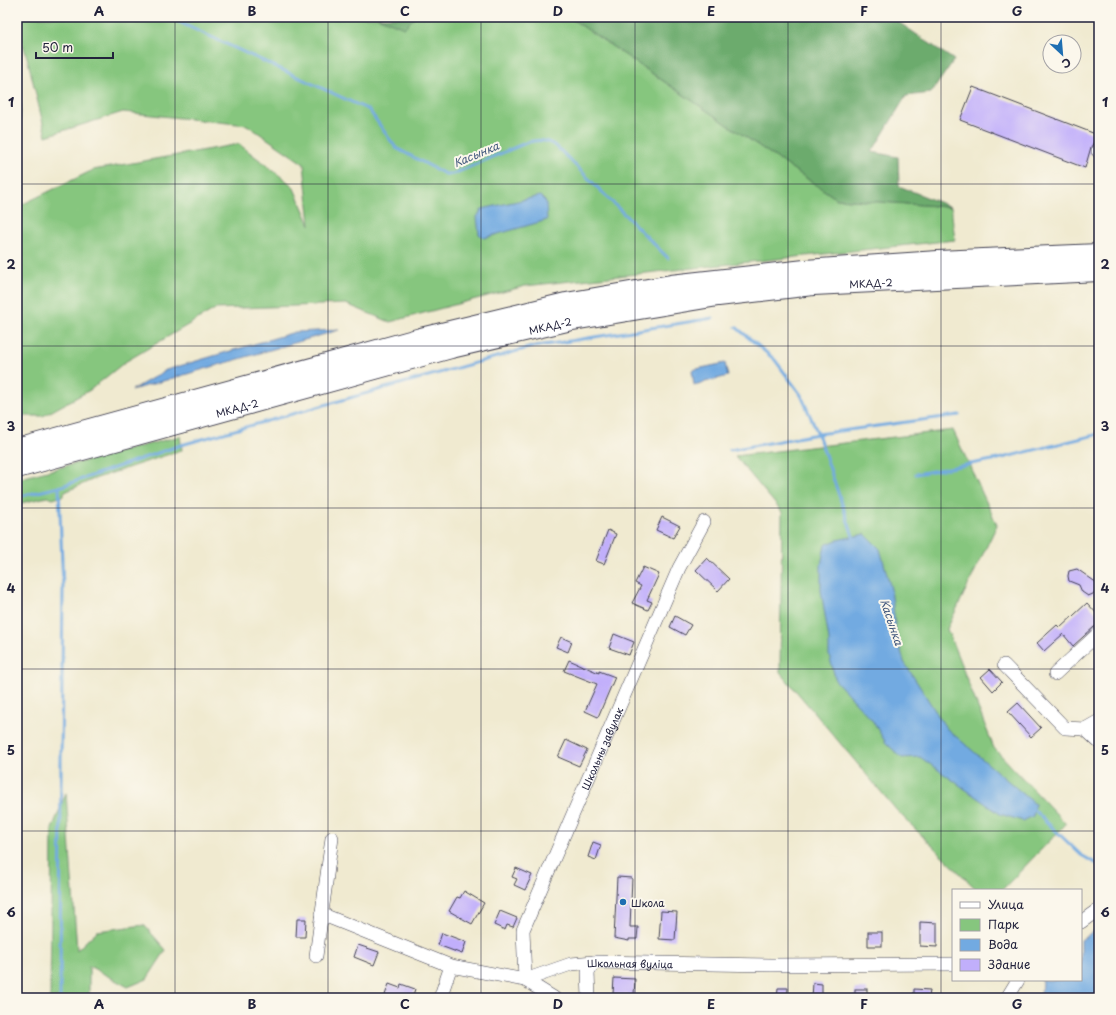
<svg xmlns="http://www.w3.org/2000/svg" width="1116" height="1015" font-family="'Playpen Sans',sans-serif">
  <rect width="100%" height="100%" fill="#fbf7ec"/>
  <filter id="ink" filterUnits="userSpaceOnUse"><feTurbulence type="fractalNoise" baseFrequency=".025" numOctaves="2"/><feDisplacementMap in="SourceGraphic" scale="8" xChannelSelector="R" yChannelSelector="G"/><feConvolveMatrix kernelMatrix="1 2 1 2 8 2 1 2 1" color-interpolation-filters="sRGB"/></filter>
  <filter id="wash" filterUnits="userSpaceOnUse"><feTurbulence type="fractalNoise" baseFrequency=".012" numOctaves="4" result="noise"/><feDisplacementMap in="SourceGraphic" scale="16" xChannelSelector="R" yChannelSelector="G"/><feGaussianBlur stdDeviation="0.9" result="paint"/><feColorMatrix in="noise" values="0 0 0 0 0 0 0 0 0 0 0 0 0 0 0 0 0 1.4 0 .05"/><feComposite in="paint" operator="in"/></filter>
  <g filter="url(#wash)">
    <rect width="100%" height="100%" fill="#f0ead0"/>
    <g fill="#86c67e" stroke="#54745c">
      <polygon points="17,17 379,17 404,28 415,17 569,17 837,199 951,207 955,240 525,286 390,322 346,304 215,309 125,362 90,390 43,416 17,416 17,207 93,170 239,144 293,186 310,225 304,164 247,125 123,112 46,136 27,57 17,26"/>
      <polygon points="17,92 21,105 18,160 17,160"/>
      <polygon points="953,430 997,525 947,629 994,748 1066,824 1002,890 977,890 898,812 780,672 782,512 735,456"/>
      <polygon points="180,436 182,450 94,479 65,492 63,496 53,499 47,497 17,504 17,479"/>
      <polygon points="66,793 77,950 97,931 144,925 166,950 147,979 128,987 89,966 89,998 50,998 52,829"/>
    </g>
    <g fill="#6cab6d" stroke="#476654">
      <polygon points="377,17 415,17 404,28"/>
      <polygon points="569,17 891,17 954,60 931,93 906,96 872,152 898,157 899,186 951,207 837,199"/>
    </g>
    <g fill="#72aae1" stroke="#4a668e">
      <polygon points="540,196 546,202 547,220 484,238 479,234 477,217 482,209"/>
      <polygon points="339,330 132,390 166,370 295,332"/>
      <polygon points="725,363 728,376 694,385 692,370"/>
      <polygon points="865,534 880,549 891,589 896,632 904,662 946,728 1035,804 1033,816 1023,821 1000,814 920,757 902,758 886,743 872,720 836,681 829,655 829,640 821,590 821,565 825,545 837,540"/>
      <polygon points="1099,927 1099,998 1044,998 1041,995 1042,980 1081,980 1081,940"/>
    </g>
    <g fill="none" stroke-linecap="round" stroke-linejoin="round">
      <g stroke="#72aae1" stroke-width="3">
        <path d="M168,17L369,110L396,148L445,174H453L528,142C539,139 546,140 556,146L668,258"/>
        <polyline points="736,327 775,360 801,395 818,434 854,539"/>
        <polyline points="730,450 818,434 959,415"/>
        <polyline points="916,474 998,459 1099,434"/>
        <polyline points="59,487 63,588 61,761 60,998"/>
        <polyline points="17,497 59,487 181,445 532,347 713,318"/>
        <polyline points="1031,807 1081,855 1099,865"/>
      </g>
    </g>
    <g id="blocks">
      <g fill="#c1affb">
        <polygon points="973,87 1098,135 1091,147 1085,168 960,120"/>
        <polygon points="662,517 680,526 673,538 656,530"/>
        <polygon points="608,530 616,534 604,564 596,561"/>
        <polygon points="707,558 729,579 718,591 696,570"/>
        <polygon points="643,567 659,574 647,600 652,602 648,610 632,603 641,586 635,583"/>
        <polygon points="1077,569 1097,583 1096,590 1093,594 1088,596 1082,592 1079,585 1069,581 1068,576 1069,571"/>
        <polygon points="1087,603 1099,616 1099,625 1094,627 1073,646 1063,634 1044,651 1037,643 1057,625 1060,628"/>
        <polygon points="675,616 691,625 685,635 670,627"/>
        <polygon points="614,634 634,642 629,655 609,648"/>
        <polygon points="561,637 572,642 568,652 556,647"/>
        <polygon points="569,660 599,673 599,671 615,677 598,717 585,711 597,684 564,671"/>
        <polygon points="990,669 1002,682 993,691 981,677"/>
        <polygon points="1018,703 1041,728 1031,737 1008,712"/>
        <polygon points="566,740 587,750 579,766 558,757"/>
        <polygon points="593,842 601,845 596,860 588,857"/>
        <polygon points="516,868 532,875 525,890 514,885 517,879 512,877"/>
        <polygon points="617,877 632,878 630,927 638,927 637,939 629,939 629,941 614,938"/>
        <polygon points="464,891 484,903 472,924 449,911 457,897 460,898"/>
        <polygon points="500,911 517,918 513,927 507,925 505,930 494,925"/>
        <polygon points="661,911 677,912 675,940 659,939"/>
        <polygon points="297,919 306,919 305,937 296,937"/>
        <polygon points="920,922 937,923 937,947 920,946"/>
        <rect x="868" y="932" width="14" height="14"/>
        <polygon points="442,933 466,942 462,954 438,945"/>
        <polygon points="358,945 379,952 374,965 354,957"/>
        <polygon points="614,978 635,979 634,995 613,994"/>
        <polygon points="813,983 822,984 822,998 812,998"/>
        <polygon points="389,984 400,988 401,984 415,989 412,998 393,998 385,995"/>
        <polygon points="778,988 788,988 787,998 777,998"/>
        <rect x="855" y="989" width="12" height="9"/>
        <polygon points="914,989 930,990 929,998 914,998"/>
      </g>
    </g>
  </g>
  <g filter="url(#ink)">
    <use href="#blocks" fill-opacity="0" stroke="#414051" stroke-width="1"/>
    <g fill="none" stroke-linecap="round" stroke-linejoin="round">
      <g stroke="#414051" stroke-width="14">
        <g id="minor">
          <polyline points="1098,151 1099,151"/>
          <polyline points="1004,665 1065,728 1085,729"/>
          <polyline points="1055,674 1099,633"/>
          <polyline points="1099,721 1085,729 1099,742"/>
          <path id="s1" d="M321,914L451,966L525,980L571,964L594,962L771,965L953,964"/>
          <polyline points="1081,922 1099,909"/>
          <polyline points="316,956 332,838"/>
          <path id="s2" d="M525,980L523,930L679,568L704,522"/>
          <polyline points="525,980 554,998"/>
          <polyline points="440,998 451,966"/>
          <polyline points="589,998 588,972 594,962"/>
          <polyline points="1007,998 1018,980"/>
        </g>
      </g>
      <g stroke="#414051" stroke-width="22">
        <g id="highway">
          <polyline points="17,449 421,338 566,303 671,285 805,270 938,261 1099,254"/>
          <path id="s3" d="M17,468L451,348L567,321L718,296L813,285L1099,271"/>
        </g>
      </g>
      <use href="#minor" stroke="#fff" stroke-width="13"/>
      <use href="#highway" stroke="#fff" stroke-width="20"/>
    </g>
  </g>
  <path fill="none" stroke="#22223b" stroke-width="1" stroke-opacity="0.55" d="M175,17V998M328,17V998M481,17V998M635,17V998M788,17V998M941,17V998M17,184H1099M17,346H1099M17,508H1099M17,669H1099M17,831H1099"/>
  <circle fill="#1f6fb2" stroke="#fbf7ec" stroke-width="1.5" cx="623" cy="902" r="4"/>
  <g text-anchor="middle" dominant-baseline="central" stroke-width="4" stroke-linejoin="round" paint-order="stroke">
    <g font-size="10" fill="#22223b" stroke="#fbf7ec">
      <text stroke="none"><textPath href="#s3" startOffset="876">МКАД-2</textPath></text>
      <text stroke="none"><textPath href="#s3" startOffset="552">МКАД-2</textPath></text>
      <text stroke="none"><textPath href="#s3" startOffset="228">МКАД-2</textPath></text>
      <text stroke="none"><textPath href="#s2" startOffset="248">Школьны завулак</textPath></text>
      <text stroke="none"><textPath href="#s1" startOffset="323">Школьная вуліца</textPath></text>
    </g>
    <g font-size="10" fill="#22223b" stroke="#fbf7ec" text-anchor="start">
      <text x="631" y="902">Школа</text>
    </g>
    <g font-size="11" font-style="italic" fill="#42587d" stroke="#fbf7ec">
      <text transform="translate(476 154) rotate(-23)">Касынка</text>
      <text transform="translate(892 622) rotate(71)">Касынка</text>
    </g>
  </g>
  <rect width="1116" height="1015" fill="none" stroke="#fbf7ec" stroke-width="44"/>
  <rect x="952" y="889" width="130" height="92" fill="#fbf7ec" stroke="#a4a2a5"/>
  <rect x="960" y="902" width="20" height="6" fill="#ffffff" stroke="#a4a2a5"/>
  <text x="988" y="909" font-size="12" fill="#22223b">Улица</text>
  <rect x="960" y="919" width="20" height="12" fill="#86c67e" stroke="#a4a2a5"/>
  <text x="988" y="929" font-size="12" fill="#22223b">Парк</text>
  <rect x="960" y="939" width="20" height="12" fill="#72aae1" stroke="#a4a2a5"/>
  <text x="988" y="949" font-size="12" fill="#22223b">Вода</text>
  <rect x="960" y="959" width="20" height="12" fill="#c1affb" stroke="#a4a2a5"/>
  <text x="988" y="969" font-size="12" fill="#22223b">Здание</text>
  <g transform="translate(1062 54) rotate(154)"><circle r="19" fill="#fbf7ec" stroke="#a4a2a5"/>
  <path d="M0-3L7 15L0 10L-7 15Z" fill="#1f6fb2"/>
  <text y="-6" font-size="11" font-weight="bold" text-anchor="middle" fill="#22223b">С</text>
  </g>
  <path d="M36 52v6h77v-6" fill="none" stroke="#22223b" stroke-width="2"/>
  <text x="42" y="52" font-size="12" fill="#22223b" stroke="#fbf7ec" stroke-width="3" paint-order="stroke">50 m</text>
  <rect x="22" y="22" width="1072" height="971" fill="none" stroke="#22223b" stroke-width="1.5"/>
  <g font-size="13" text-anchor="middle" font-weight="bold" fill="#22223b">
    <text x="99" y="16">A</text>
    <text x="252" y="16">B</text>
    <text x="405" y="16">C</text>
    <text x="558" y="16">D</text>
    <text x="711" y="16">E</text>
    <text x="864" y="16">F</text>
    <text x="1017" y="16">G</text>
    <text x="11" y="107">1</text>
    <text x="1105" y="107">1</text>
    <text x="11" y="269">2</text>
    <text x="1105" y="269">2</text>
    <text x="11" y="431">3</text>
    <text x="1105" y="431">3</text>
    <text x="11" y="593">4</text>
    <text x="1105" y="593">4</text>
    <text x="11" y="755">5</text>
    <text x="1105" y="755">5</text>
    <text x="11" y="917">6</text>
    <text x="1105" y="917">6</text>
    <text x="99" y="1009">A</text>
    <text x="252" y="1009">B</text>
    <text x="405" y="1009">C</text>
    <text x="558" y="1009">D</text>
    <text x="711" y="1009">E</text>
    <text x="864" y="1009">F</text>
    <text x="1017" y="1009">G</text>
  </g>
</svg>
